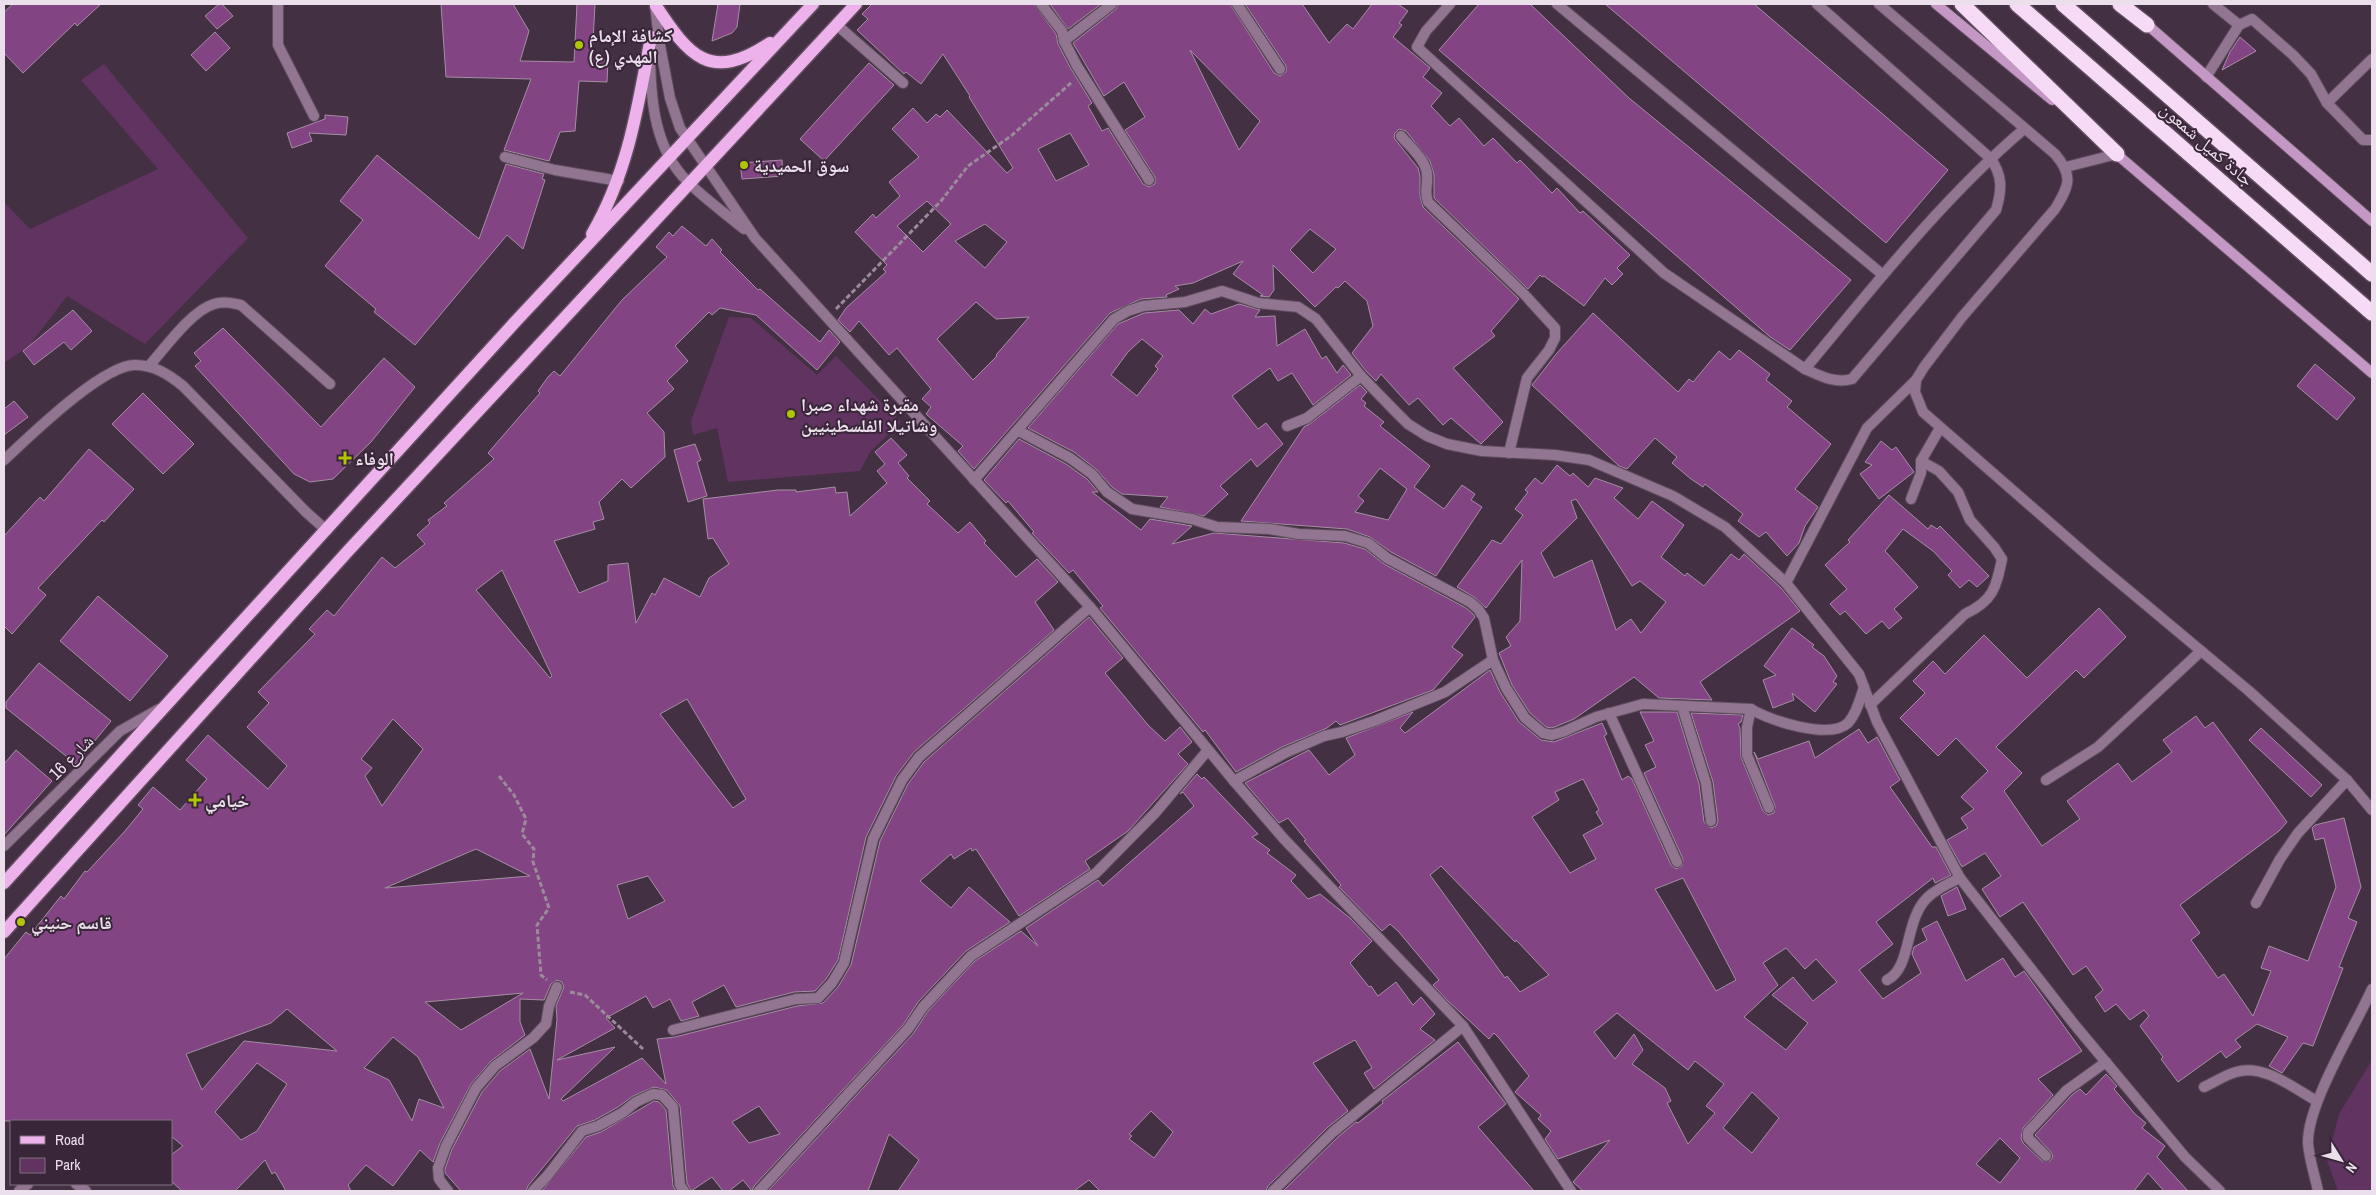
<svg xmlns="http://www.w3.org/2000/svg" width="2376" height="1195" font-family="'Archivo Narrow','Noto Naskh Arabic',sans-serif">
  <rect width="100%" height="100%" fill="#443043"/>
  <g fill="#603360">
    <polygon points="104,64 248,238 145,344 67,296 29,346 4,363 4,202 30,229 158,169 81,80"/>
    <polygon points="729,317 751,318 817,375 836,356 901,422 870,452 860,471 728,482 717,428 693,435 691,421"/>
    <polygon points="2372,1060 2372,1191 2338,1191 2327,1160 2339,1114"/>
  </g>
  <g fill="#824482" stroke="#a58ea4" fill-rule="evenodd">
    <polygon points="13,4 101,4 77,26 75,23 23,73 4,53 4,12"/>
    <polygon points="219,4 222,4 233,16 217,29 205,16"/>
    <polygon points="441,4 513,4 529,31 520,61 574,62 577,4 595,4 592,60 608,60 607,82 579,81 575,131 560,132 549,161 504,150 531,79 446,77"/>
    <polygon points="718,4 740,4 737,27 732,33 712,41"/>
    <path d="M872,4H1034L1056,34L1058,44L1071,69L1092,103L1088,106L1102,131L1108,128L1143,184L1149,187L1155,184V177L1125,130L1145,117L1124,82L1104,96L1073,43L1116,9L1119,4H1230L1274,73L1280,76L1286,72V66L1245,4H1302L1329,43L1347,24L1353,29L1372,4H1398L1408,11L1399,23L1402,25L1393,37L1430,68L1423,77L1442,93L1431,106L1450,126L1459,118L1484,146L1493,138L1517,163L1520,160L1552,193L1557,188L1580,213L1583,211L1630,255L1617,268L1623,274L1612,285L1605,278L1584,306L1544,276L1542,277L1540,275L1528,289L1434,198V175L1430,161L1406,131L1399,129L1395,133L1394,138L1418,168L1420,176V196L1423,207L1519,299L1491,331L1495,336L1453,368L1503,422L1481,444L1451,418L1443,425L1418,398L1409,405L1381,374L1376,381L1366,371L1352,353L1373,326L1367,301L1345,281L1338,288L1336,287L1315,307L1273,265L1274,290L1269,297L1260,296L1263,295L1233,274L1243,261L1193,283L1175,286L1179,289L1166,295L1167,297L1141,299L1110,313L974,469L958,451L963,446L926,414L931,407L922,399L931,389L897,348L889,355L859,321L850,332L838,320L846,308L886,272L883,269L887,265L855,232L873,214L876,218L900,196L889,182L919,157L892,129L913,108L927,123L936,114L940,117L947,110L1007,173L1013,168L969,97L970,96L943,54L921,84L906,72L904,74L857,30L868,19L862,14ZM1190,50L1260,121L1239,150ZM1070,133L1089,165L1056,181L1038,149ZM927,201L951,224L923,252L897,226ZM985,224L1007,242L985,268L955,241ZM1310,229L1336,249L1313,273L1290,250ZM976,302L996,319L1029,317L996,355L997,356L973,380L937,339Z"/>
    <polygon points="1050,4 1101,4 1068,29"/>
    <polygon points="1479,4 1530,4 1629,98 1851,280 1790,350 1769,336 1439,50"/>
    <polygon points="1605,4 1754,4 1948,170 1886,243"/>
    <polygon points="215,32 230,48 206,71 191,55"/>
    <polygon points="2240,37 2256,51 2222,70 2230,52"/>
    <polygon points="869,63 894,85 824,161 800,139"/>
    <polygon points="325,115 348,117 346,135 309,133 312,141 292,148 287,133 325,119"/>
    <polygon points="377,155 479,239 506,164 544,174 542,179 545,180 523,249 507,235 415,345 374,312 376,309 325,266 363,220 340,201"/>
    <polygon points="782,160 783,176 742,179 740,163"/>
    <path d="M682,226L706,246L712,239L722,250L720,252L758,290L760,289L820,342L829,330L840,342L817,370L756,315L720,308L712,315L709,312L675,346L688,361L667,381L674,389L647,413L664,432L665,457L631,488L622,479L599,502L604,519L593,522L595,529L554,541L579,593L608,581V565L628,563L636,623L652,593L655,595L664,578L700,597L709,578L729,564L713,538L708,539L703,499L778,490H796V492L835,487L836,493L847,492L850,516L887,483L877,471L885,464L875,452L891,438L907,455L898,463L909,476L907,478L930,501L927,504L958,533L970,522L986,541L984,543L1016,577L1037,559L1058,582L1035,602L1054,630L914,752L896,776L866,837L838,960L826,979L815,991L794,992L736,1007L724,985L692,1002L699,1016L681,1021L670,999L653,1008L646,996L606,1018L615,1028L557,1060L615,1047L561,1099L563,1101L642,1058L666,1084L657,1039L675,1037L797,1006L823,1003L838,987L851,965L880,841L908,784L924,762L1089,617L1123,658L1105,673L1148,725L1165,741L1180,727L1192,742L1178,754L1188,764L1128,831L1085,861L1090,869L1019,916L976,849L972,851L971,848L954,859L951,854L920,881L951,908L969,887L1010,922L966,951L918,1002L903,1025L754,1186L752,1191L743,1180L729,1191H723L712,1177L691,1191L687,1183L680,1106L667,1090L654,1087L633,1096L618,1107L595,1120L577,1126L528,1186L526,1191H461L445,1173V1169L452,1149L482,1092L500,1071L530,1049L549,1099L557,1019L556,1006L564,987L562,982L557,980L551,984L544,1000L520,999V1022L525,1035L491,1061L471,1084L440,1143L433,1162L420,1150L393,1186L366,1165L348,1185L351,1191H286L275,1172L272,1174L265,1160L235,1191H182L171,1181V1155L183,1146L171,1136V1121H4V959L26,932L30,935L61,896L64,899L85,871L87,872L125,831L143,809L138,805L153,787L180,810L207,779L186,760L208,735L268,789L287,766L247,727L269,703L258,692L315,634L309,629L327,610L334,616L382,557L395,568L425,544L417,535L430,523L428,520L447,506L444,503L494,459L488,453L540,393L538,391L548,377L554,371L560,376L622,300L667,257L656,247L669,232L673,236ZM502,570L552,676L550,678L476,590ZM687,699L746,799L733,808L660,714ZM393,719L423,749L382,806L365,776L372,768L361,759ZM476,849L530,876L385,888ZM648,876L665,901L628,919L617,885ZM523,993L461,1030L425,1002ZM287,1009L337,1051L244,1041L202,1090L186,1054L271,1023ZM393,1037L418,1057L444,1108L419,1099L412,1121L389,1080L364,1068ZM257,1063L287,1084L257,1131L241,1140L215,1112ZM759,1106L780,1134L749,1143L732,1122Z"/>
    <path d="M1239,304L1260,310L1255,317L1275,316L1277,346L1305,329L1322,359L1326,356L1337,373L1343,365L1351,375L1313,405L1292,373L1278,381L1270,368L1232,396L1258,429L1266,423L1283,444L1257,467L1251,459L1220,486L1228,494L1204,516L1160,507L1168,497L1122,494L1112,487L1096,469L1074,452L1028,428L1118,324L1144,313L1179,310L1193,324L1205,309L1211,314ZM1142,339L1163,356L1155,366L1158,369L1137,396L1111,375L1128,352Z"/>
    <polygon points="73,310 92,331 71,350 64,342 34,365 23,351"/>
    <polygon points="1593,313 1678,392 1689,379 1693,382 1719,351 1730,360 1739,350 1770,374 1766,380 1792,401 1787,407 1831,444 1795,489 1818,507 1805,526 1799,543 1787,556 1766,532 1759,537 1738,521 1743,514 1705,484 1703,487 1691,479 1672,463 1677,457 1655,438 1627,469 1619,466 1532,385 1557,353"/>
    <polygon points="223,328 321,427 384,358 415,387 371,442 333,479 310,482 294,474 195,366 201,361 194,353"/>
    <polygon points="2315,364 2355,398 2337,420 2297,386"/>
    <path d="M1360,385L1367,392L1361,399L1366,403L1364,406L1384,422L1380,426L1430,466L1414,487L1444,509L1462,485L1475,494L1471,500L1482,507L1436,576L1391,552L1370,537L1347,529L1241,521L1304,427L1311,423ZM1380,468L1407,489L1388,520L1355,512L1364,501L1358,496Z"/>
    <polygon points="143,393 194,444 163,474 112,424"/>
    <polygon points="14,401 28,417 4,435 4,409"/>
    <polygon points="1019,439 1066,464 1087,479 1098,492 1092,492 1141,530 1150,519 1192,526 1172,544 1214,533 1344,543 1365,549 1384,564 1466,608 1473,614 1475,617 1452,647 1463,655 1433,690 1340,725 1336,721 1327,728 1282,747 1236,772 1205,730 1203,732 1100,608 1103,606 1073,570 1069,573 1032,533 1034,532 1008,501 1006,503 984,480"/>
    <polygon points="1881,441 1892,450 1896,447 1914,472 1879,499 1860,474 1872,465 1865,462"/>
    <polygon points="695,444 701,460 697,462 707,496 688,502 674,450"/>
    <polygon points="89,449 134,489 104,522 102,520 38,588 46,595 12,634 4,626 4,536 40,497 44,501"/>
    <path d="M1557,465L1570,476L1573,473L1588,487L1595,478L1623,488L1614,498L1638,519L1652,501L1684,525L1661,557L1685,576L1687,573L1704,586L1731,554L1739,560L1744,554L1781,588L1800,611L1700,682L1712,700L1659,698L1634,677L1574,719L1552,728L1546,727L1530,713L1512,685L1499,653L1511,646L1506,637L1520,621L1522,560L1486,608L1474,597L1457,587L1492,540L1501,544L1523,515L1515,509L1528,492L1525,490L1535,478L1542,484ZM1576,499L1632,586L1640,581L1666,602L1641,633L1631,619L1616,630L1592,560L1554,578L1541,553L1577,518L1571,501Z"/>
    <polygon points="1889,495 1928,529 1931,525 1937,529 1940,526 1989,576 1977,587 1969,580 1960,588 1948,575 1952,571 1933,551 1903,529 1885,551 1918,587 1894,609 1902,618 1889,629 1882,621 1866,634 1845,611 1840,615 1830,604 1847,589 1825,565 1850,542 1848,540"/>
    <polygon points="98,596 168,656 130,701 60,641"/>
    <polygon points="2099,608 2126,637 2084,678 2076,670 1996,747 2022,773 2004,791 2042,846 2080,819 2067,801 2118,763 2132,782 2172,752 2163,740 2196,716 2205,728 2213,722 2287,822 2279,831 2180,905 2200,933 2191,940 2218,978 2224,974 2253,1016 2271,971 2261,968 2269,946 2308,961 2336,887 2324,838 2315,840 2312,828 2315,825 2344,818 2361,887 2348,918 2357,922 2339,967 2343,968 2313,1046 2303,1043 2282,1073 2269,1066 2288,1037 2257,1024 2235,1040 2241,1047 2226,1058 2221,1051 2178,1082 2161,1059 2163,1057 2140,1026 2149,1016 2144,1010 2130,1020 2116,1004 2105,1012 2095,997 2103,990 2086,966 2073,975 2023,902 2000,917 1982,889 2001,876 1985,853 1962,867 1947,840 1968,828 1961,818 1974,809 1961,797 1988,771 1956,738 1938,756 1900,718 1925,693 1913,681 1933,661 1945,674 1984,635 2027,678"/>
    <polygon points="1792,628 1814,645 1812,647 1824,656 1837,676 1833,682 1837,684 1815,712 1792,693 1794,700 1773,708 1763,680 1776,675 1764,666"/>
    <polygon points="39,663 111,721 76,764 6,708 6,702"/>
    <path d="M1490,670L1500,692L1519,722L1541,740L1554,742L1602,723L1607,734L1604,736L1622,780L1628,776L1632,779L1671,865L1676,869L1682,866L1683,859L1644,773L1656,767L1645,745L1654,741L1640,712H1677L1699,784L1704,822L1711,828L1716,826L1718,821L1713,782L1691,713L1743,715L1741,722L1738,724L1740,728L1741,757L1763,811L1768,815L1774,813L1775,806L1754,752L1758,759L1809,741L1815,758L1859,729L1868,743L1877,737L1900,780L1890,787L1932,847H1936L1951,875L1935,883L1933,878L1876,922L1893,944L1859,970L1883,999L1921,973L1912,954L1914,947L1927,940L1922,929L1937,921L1966,981L2003,958L2015,977L2024,971L2082,1051L2038,1079L2053,1095L2023,1128L2021,1138L2023,1143L2042,1161H2050L2053,1157L2051,1152L2035,1135L2072,1095L2080,1089L2086,1095L2106,1074L2117,1086L2114,1089L2135,1114L2146,1123L2142,1128L2165,1146L2157,1157L2188,1191H2164L2148,1173L2134,1191H1583L1573,1182L1610,1140L1558,1159L1545,1139L1551,1131L1538,1119L1541,1115L1515,1092L1529,1076L1499,1038L1494,1033L1489,1039L1448,1001L1433,985L1439,980L1398,931L1390,924L1382,931L1339,887L1341,885L1304,841L1306,840L1288,818L1279,823L1245,783L1309,750L1329,775L1355,755L1346,738L1413,712L1400,728L1405,733ZM1583,779L1599,810L1596,812L1603,824L1583,835L1596,859L1570,873L1532,817L1559,800L1555,792ZM1441,866L1515,942L1516,940L1549,975L1520,992L1507,976L1505,978L1430,875ZM1683,878L1736,980L1716,991L1655,889ZM1786,948L1805,969L1816,959L1837,982L1813,1001L1793,977L1772,995L1808,1023L1786,1050L1744,1017L1778,985L1763,963ZM1617,1013L1688,1070L1695,1061L1724,1084L1706,1106L1715,1113L1688,1144L1667,1103L1671,1101L1665,1088L1632,1064L1643,1050L1634,1034L1615,1059L1594,1032ZM1752,1092L1779,1118L1752,1153L1723,1128ZM2000,1138L2020,1158L2000,1183L1976,1164Z"/>
    <polygon points="2261,728 2322,785 2311,797 2249,740"/>
    <polygon points="16,750 52,781 4,835 4,764"/>
    <path d="M1197,774L1202,779L1204,777L1258,834L1252,837L1270,850L1267,853L1296,875L1291,881L1308,899L1320,894L1350,918L1372,941L1350,963L1369,987L1371,986L1378,996L1396,982L1413,1005L1421,997L1435,1014L1420,1029L1435,1040L1374,1089L1364,1073L1372,1068L1355,1040L1313,1063L1348,1111L1328,1127L1268,1186L1266,1191H1100L1089,1180L1074,1191H898L919,1160L889,1134L868,1191H768L913,1034L928,1011L975,961L1021,931L1038,946L1026,928L1098,880L1103,886L1194,806L1183,792L1180,794ZM1151,1111L1173,1132L1154,1158L1129,1139L1132,1136L1129,1134Z"/>
    <polygon points="1957,887 1966,909 1948,916 1941,896"/>
    <polygon points="1458,1042 1506,1104 1478,1127 1534,1191 1283,1191 1338,1137 1356,1122 1358,1123 1383,1103 1382,1101"/>
    <polygon points="654,1101 659,1102 666,1110 673,1186 676,1191 542,1191 586,1137 601,1132"/>
  </g>
  <g fill="none" stroke-linecap="round" stroke-linejoin="round">
    <g stroke="#5f4c5e" stroke-width="12">
      <g id="service">
        <polyline points="2213,4 2239,25"/>
        <polyline points="2206,77 2239,25 2252,19 2293,55 2311,74 2327,103 2363,140 2372,140"/>
        <polyline points="2327,103 2372,59"/>
        <polyline points="505,157 555,170 619,181"/>
        <path d="M149,366C166,347 191,311 214,304C223,301 232,303 241,305L330,384"/>
        <path d="M1805,369C1821,376 1835,384 1852,379L1996,210C2002,190 2003,175 1990,158"/>
        <polyline points="1911,499 1921,473 1921,461"/>
        <polyline points="2046,780 2098,747 2201,651"/>
        <polyline points="2256,903 2280,859 2298,833 2347,780"/>
        <path d="M2204,1087C2215,1082 2225,1075 2236,1072C2263,1063 2295,1089 2317,1101"/>
      </g>
    </g>
    <g stroke="#5f4c5e" stroke-width="12">
      <g id="minor">
        <polyline points="278,4 278,45 314,116"/>
        <polyline points="1041,4 1062,31 1064,41 1077,66 1149,180"/>
        <polyline points="1237,4 1280,69"/>
        <path d="M1450,4L1426,31L1417,47L1664,273L1805,369C1874,286 1942,199 2024,129"/>
        <polyline points="1557,4 1883,275"/>
        <polyline points="1817,4 1990,158"/>
        <path d="M1879,4L2055,154C2074,176 2069,186 2055,209L1962,317L1924,367L1916,380L1915,392L1923,412L2096,563L2249,691L2347,780L2372,810"/>
        <polyline points="837,25 903,83"/>
        <polyline points="1064,41 1112,4"/>
        <path d="M1401,136C1410,147 1427,161 1427,175C1428,186 1424,192 1428,202L1524,294L1555,328V338L1549,350L1527,378L1509,453"/>
        <polyline points="2066,167 2117,154"/>
        <polyline points="1287,426 1307,418 1361,376"/>
        <path d="M1019,431L1070,458L1092,474L1107,492L1132,509L1192,519L1217,527L1269,529L1299,534L1345,536L1368,543L1387,558L1470,602L1478,609L1484,618L1493,660L1506,688L1525,718L1543,733L1552,735L1565,731L1596,717L1643,704L1751,709C1770,721 1830,740 1848,723C1857,713 1860,699 1864,687"/>
        <path d="M4,460C29,437 102,365 135,365C154,365 168,374 183,386L306,512L325,529"/>
        <polyline points="974,480 1114,319 1128,311 1143,306 1185,302 1222,291 1258,303 1298,307 1316,319 1361,376 1393,409 1408,424 1427,436 1447,444 1482,451 1555,455 1589,460 1673,496 1725,527 1786,583 1859,674 1877,722 1960,878 2074,1024 2185,1157 2220,1191"/>
        <polyline points="1786,583 1867,428 1916,380"/>
        <path d="M1870,705L1965,614C1993,601 1996,588 2002,559L1994,547L1970,520L1958,492L1939,471L1921,461L1940,428"/>
        <polyline points="1682,706 1706,783 1711,821"/>
        <polyline points="1751,709 1747,727 1747,755 1769,808"/>
        <polyline points="1609,713 1677,862"/>
        <polyline points="1234,781 1285,753 1324,736 1342,732 1374,721 1445,692 1493,660"/>
        <path d="M1887,980C1912,968 1904,921 1927,898C1936,889 1949,883 1960,878"/>
        <polyline points="673,1030 796,999 818,998 832,983 844,963 873,839 902,780 919,757 1090,607"/>
        <polyline points="2046,1156 2028,1138 2028,1132 2067,1090 2106,1062"/>
        <polyline points="76,1184 86,1191"/>
        <polyline points="19,1191 28,1184"/>
        <polyline points="448,1191 439,1179 438,1168 446,1146 476,1088 495,1066 533,1038 546,1024 549,1006 557,987"/>
        <polyline points="533,1191 548,1175 582,1131 598,1126 622,1113 636,1102 653,1094 662,1095 673,1107 680,1185 684,1191"/>
        <polyline points="759,1191 908,1029 923,1007 971,956 1096,873 1156,812 1208,750"/>
        <polyline points="1273,1191 1333,1132 1463,1026"/>
        <path d="M2318,1191C2315,1176 2309,1159 2308,1143C2307,1104 2355,1027 2372,989"/>
      </g>
    </g>
    <g stroke="#5f4c5e" stroke-width="12">
      <g id="tertiary">
        <polyline points="655,5 659,40 670,98 680,128 755,238 1090,607 1234,781 1284,839 1463,1026 1571,1191"/>
        <path d="M650,59C651,102 655,150 688,182C705,199 726,214 744,229"/>
        <polyline points="4,846 120,731 159,709"/>
      </g>
    </g>
    <g stroke="#5f4c5e" stroke-width="12">
      <g id="secondary">
        <polyline points="1936,4 2052,100"/>
        <polyline points="2143,21 2372,221"/>
        <polyline points="2113,151 2372,373"/>
      </g>
    </g>
    <g stroke="#5f4c5e" stroke-width="15">
      <g id="primary">
        <path d="M656,6C689,56 710,83 770,43"/>
        <path d="M592,234C628,173 638,106 651,37"/>
        <polyline points="4,883 516,321 813,4"/>
        <polyline points="4,932 348,551 856,4"/>
      </g>
    </g>
    <g stroke="#5f4c5e" stroke-width="18">
      <g id="motorway">
        <polyline points="1962,4 2117,154"/>
        <polyline points="2017,4 2372,313"/>
        <polyline points="2063,4 2372,274"/>
        <polyline points="2120,4 2147,25"/>
      </g>
    </g>
    <g stroke="#9b8b9a" stroke-width="3" stroke-dasharray="5 2.5" stroke-linecap="butt">
      <polyline points="836,309 941,201 968,166 1011,136 1072,82"/>
      <polyline points="499,776 514,795 526,819 522,834 534,849 533,862 549,908 537,925 541,975 547,980"/>
      <polyline points="570,992 585,995 643,1049"/>
    </g>
    <use href="#service" stroke="#927591" stroke-width="10"/>
    <use href="#minor" stroke="#927591" stroke-width="10"/>
    <use href="#tertiary" stroke="#927591" stroke-width="10"/>
    <use href="#secondary" stroke="#c597c4" stroke-width="10"/>
    <use href="#primary" stroke="#edb1eb" stroke-width="12"/>
    <use href="#motorway" stroke="#f7daf6" stroke-width="15"/>
  </g>
  <g fill="#b0c503" stroke="#392639" stroke-width="2">
    <circle cx="579" cy="45" r="5"/>
    <circle cx="744" cy="165" r="5"/>
    <circle cx="791" cy="414" r="5"/>
    <path d="M342.5 450.5h5v5h5v5h-5v5h-5v-5h-5v-5h5z"/>
    <path d="M192.5 792.5h5v5h5v5h-5v5h-5v-5h-5v-5h5z"/>
    <circle cx="21" cy="922" r="5"/>
  </g>
  <g text-anchor="middle" dominant-baseline="central" stroke-width="4" stroke-linejoin="round" paint-order="stroke">
    <g font-size="18" font-weight="bold" fill="#ebdfeb" stroke="#392639" text-anchor="start">
      <text x="589" y="35">كشافة الإمام<tspan x="589" dy="21">المهدي (ع)</tspan></text>
      <text x="754" y="165">سوق الحمیدیة</text>
      <text x="801" y="404">مقبرة شهداء صبرا<tspan x="801" dy="21">وشاتيلا الفلسطينيين</tspan></text>
      <text x="355" y="458">الوفاء</text>
      <text x="205" y="800">خيامي</text>
      <text x="31" y="922">قاسم حنيني</text>
    </g>
    <g font-size="18" fill="#ebdfeb" stroke="#392639">
      <text transform="translate(2207 144) rotate(41)">جادة كميل شمعون</text>
      <text transform="translate(71 757) rotate(-45)">شارع 16</text>
    </g>
  </g>
  <rect width="2376" height="1195" fill="none" stroke="#ebdfeb" stroke-width="10"/>
  <rect x="10" y="1120" width="162" height="65" fill="#392639" stroke="#807080"/>
  <rect x="20" y="1136" width="25" height="8" fill="#edb1eb" stroke="#807080"/>
  <text x="55" y="1145" font-size="15" fill="#ebdfeb">Road</text>
  <rect x="20" y="1158" width="25" height="15" fill="#603360" stroke="#807080"/>
  <text x="55" y="1170" font-size="15" fill="#ebdfeb">Park</text>
  <g transform="translate(2341 1160) rotate(127)" stroke="#392639" stroke-width="4" paint-order="stroke">
  <path d="M0-4L9 19L0 12L-9 19Z" fill="#ebdfeb"/>
  <text y="-8" font-size="14" font-weight="bold" text-anchor="middle" fill="#ebdfeb">N</text>
  </g>
</svg>
